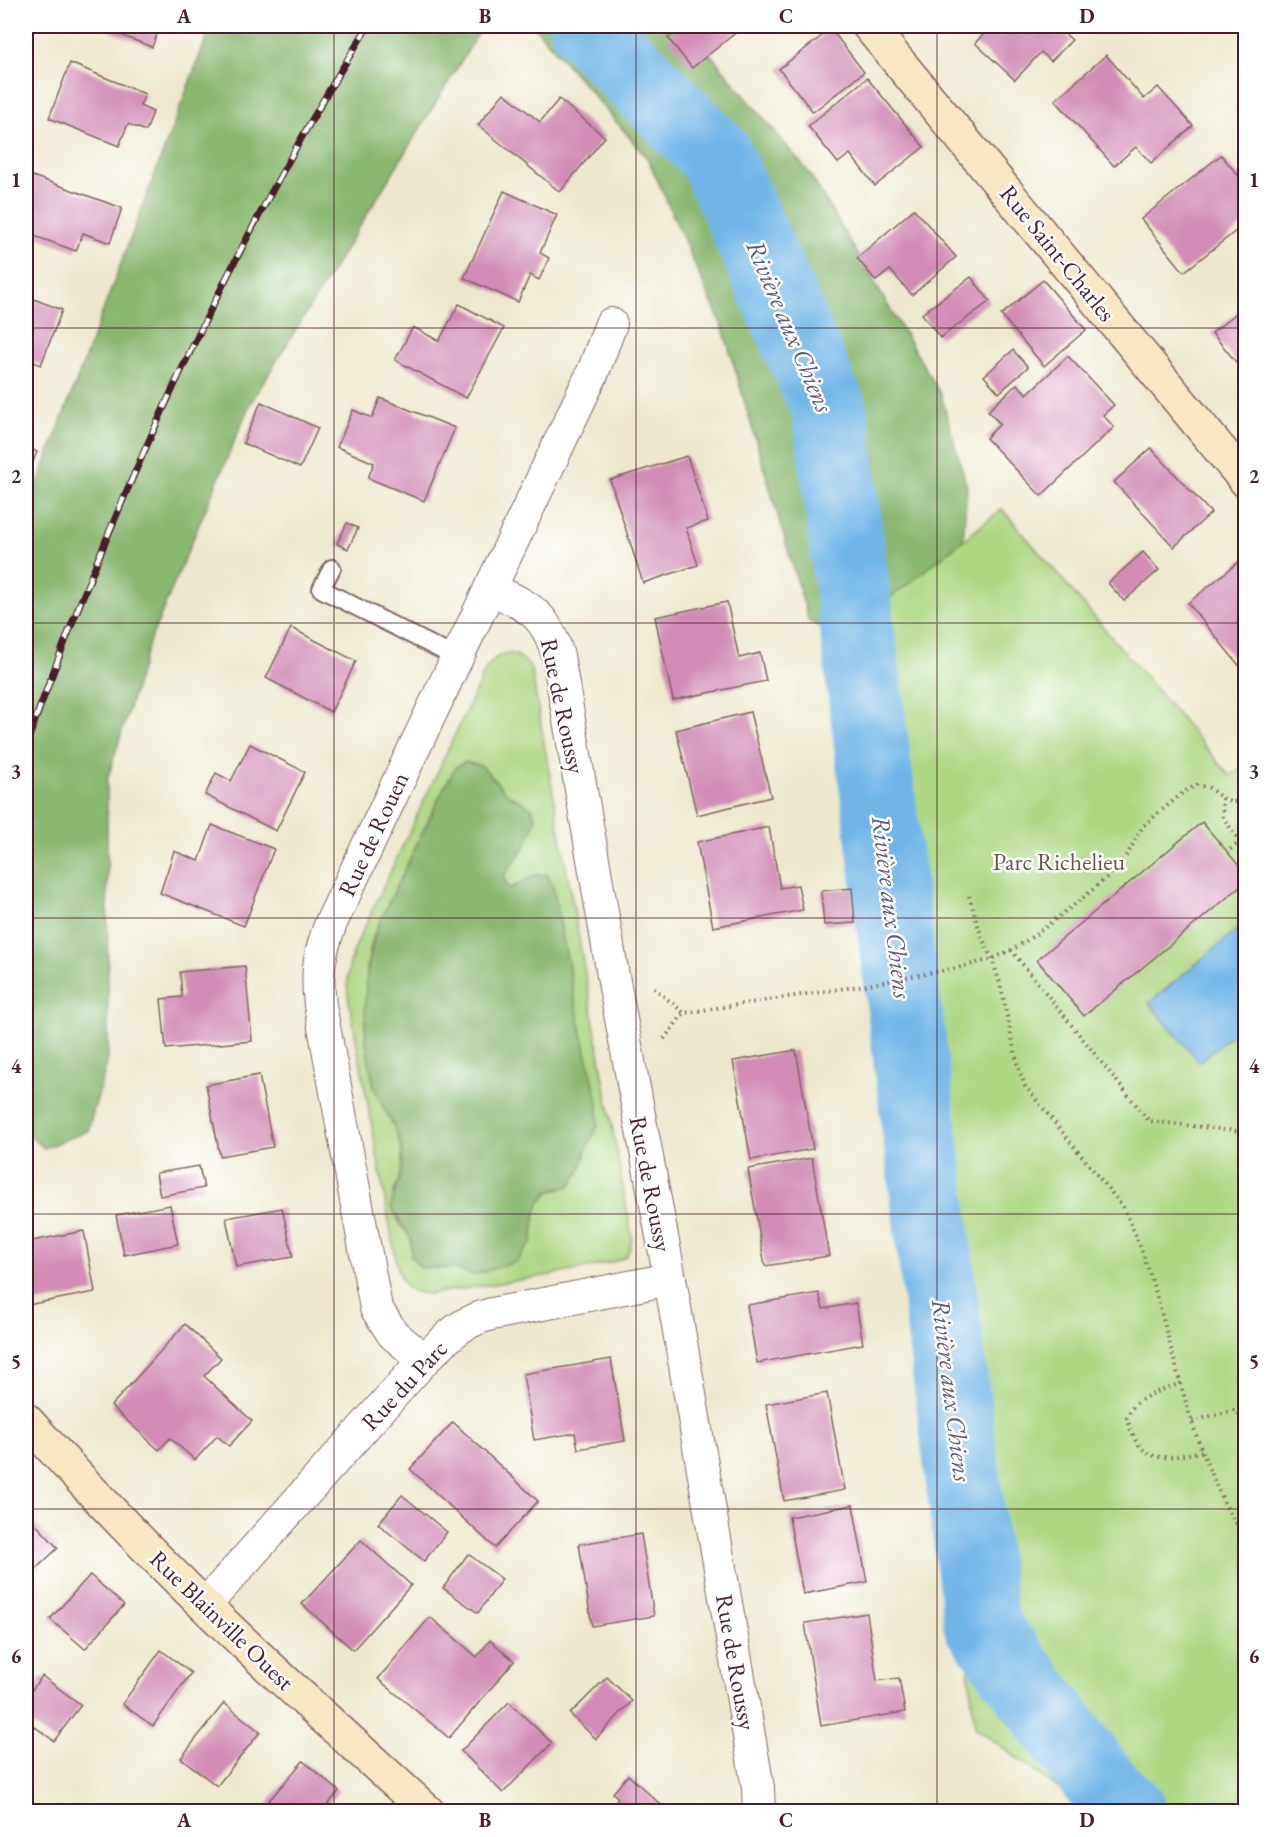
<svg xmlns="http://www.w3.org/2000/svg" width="1271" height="1837" font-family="'EB Garamond',serif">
  <rect width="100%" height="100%" fill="#fff"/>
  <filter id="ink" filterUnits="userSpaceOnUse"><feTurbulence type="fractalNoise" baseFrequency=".0167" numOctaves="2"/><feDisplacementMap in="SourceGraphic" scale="12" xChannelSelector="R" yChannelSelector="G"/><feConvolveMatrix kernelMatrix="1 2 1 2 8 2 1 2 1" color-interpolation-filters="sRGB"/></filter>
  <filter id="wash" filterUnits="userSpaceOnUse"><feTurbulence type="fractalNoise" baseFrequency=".008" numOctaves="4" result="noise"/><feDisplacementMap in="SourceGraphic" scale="24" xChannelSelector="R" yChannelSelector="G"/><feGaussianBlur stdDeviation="1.35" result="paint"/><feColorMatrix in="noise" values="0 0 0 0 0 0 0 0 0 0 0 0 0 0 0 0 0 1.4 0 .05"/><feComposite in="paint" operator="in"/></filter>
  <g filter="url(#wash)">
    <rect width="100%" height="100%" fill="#ede8cd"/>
    <g fill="#add783" stroke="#7c7b57" stroke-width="1.5" fill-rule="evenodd">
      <polygon points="1002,509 1230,776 1245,764 1245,1811 1089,1811 975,1727 845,634"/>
      <path d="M506,653C519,654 524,659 531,669L632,1238C631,1243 630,1252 626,1256C616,1268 456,1289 430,1294C407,1293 402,1286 397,1265L348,995C346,976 349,961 357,943L486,669L495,658ZM482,766L508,795L523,802L524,848L503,876L509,889L536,875L553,887L580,1025L597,1102L598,1125L587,1148L580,1171L562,1189L550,1191L540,1201L536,1211L532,1242L473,1275L454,1268H433L398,1221L393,1193L402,1172V1152L396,1130L374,1087L369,1061L366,1031L367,965L373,937L380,921L444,788L456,767Z"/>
    </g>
    <g fill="#8ab871" stroke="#6a6c4e" stroke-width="1.5">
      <polygon points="211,26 483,26 250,404 149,643 107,780 108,1059 88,1131 44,1148 26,1133 26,514"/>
      <polygon points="534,26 687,26 810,174 941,395 967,487 963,540 845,634 809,622 723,328 648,159"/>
      <path d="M465,762L482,766L508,795L532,808L536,820L524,848L503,877L509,889L536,875L547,874L553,887L580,1025L598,1102V1125L587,1148L580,1171L570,1186L550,1191L540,1201L536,1211L532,1242L516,1262L473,1275L454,1268H421L411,1256V1239L391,1207C394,1189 404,1173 402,1153C400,1128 380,1109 374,1085C360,1035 362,969 380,921L444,788L456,767Z"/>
    </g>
    <polygon fill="#71b5e7" stroke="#5e6a89" stroke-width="1.5" points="1245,923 1245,1024 1199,1062 1149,1003"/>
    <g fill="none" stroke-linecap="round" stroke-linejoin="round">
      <polyline stroke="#71b5e7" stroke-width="75" points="587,26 715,155 830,411 981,1624 1107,1791 1130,1812"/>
    </g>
    <g id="blocks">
      <g fill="#d18db5">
        <polygon points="96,26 160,26 152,47"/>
        <polygon points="683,26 744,26 692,68 668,38"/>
        <polygon points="992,26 1056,26 1072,40 1051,61 1041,52 1015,80 975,43"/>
        <polygon points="831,29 864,72 813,112 779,69"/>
        <polygon points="1106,55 1144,99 1158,87 1193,126 1151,163 1136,147 1114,166 1055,100"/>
        <polygon points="70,63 145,94 140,106 153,112 146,131 128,124 119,146 49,118"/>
        <polygon points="867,78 924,147 875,186 850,154 838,163 808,126"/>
        <polygon points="504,93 540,122 559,99 605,137 560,192 478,125"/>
        <polygon points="1221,155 1238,175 1246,169 1246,223 1184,272 1141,219"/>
        <polygon points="27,174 122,208 110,243 83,233 76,251 26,233 26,178"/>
        <polygon points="504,191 557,215 540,253 549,258 539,280 530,275 518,302 464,278"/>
        <polygon points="914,209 956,257 912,295 890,270 876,281 857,258"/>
        <polygon points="971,277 990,301 940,338 922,314"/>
        <polygon points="1043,280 1086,330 1044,366 1001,315"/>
        <polygon points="26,296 62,310 41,365 26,359"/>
        <polygon points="459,304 504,328 466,398 395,360 413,327 439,341"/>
        <polygon points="1246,305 1246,374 1212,333"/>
        <polygon points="1013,350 1028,367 999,393 984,376"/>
        <polygon points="1068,356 1114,405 1103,415 1114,427 1041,496 986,438 1000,424 988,411 1017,384 1027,394"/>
        <polygon points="380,398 455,428 424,501 368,478 374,463 337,447 353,410 372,418"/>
        <polygon points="261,402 318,428 300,468 243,443"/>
        <polygon points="26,446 37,452 26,478"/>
        <polygon points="1151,448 1211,513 1174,547 1114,482"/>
        <polygon points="687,456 708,521 686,528 698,565 643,583 610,480"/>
        <polygon points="347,523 358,528 348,549 337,544"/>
        <polygon points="1143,552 1159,570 1124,601 1108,583"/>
        <polygon points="1246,556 1246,666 1242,669 1188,603"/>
        <polygon points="727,602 739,658 760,653 766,681 673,700 655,617"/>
        <polygon points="291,628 356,661 331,712 266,678"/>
        <polygon points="750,712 771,797 697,815 676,730"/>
        <polygon points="250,744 305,772 276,831 205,795 216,773 231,781"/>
        <polygon points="1202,822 1246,874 1246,882 1084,1016 1037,960"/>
        <polygon points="212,825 274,849 244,926 160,893 174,851 199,861"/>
        <polygon points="769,827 780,888 798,885 803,910 713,927 697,842"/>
        <polygon points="852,888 855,923 824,925 821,891"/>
        <polygon points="245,966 252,1041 166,1049 161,999 182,997 180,972"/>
        <polygon points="796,1050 813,1149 751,1160 733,1061"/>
        <polygon points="259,1075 273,1147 220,1156 206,1085"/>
        <polygon points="812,1158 829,1256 765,1266 748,1169"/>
        <polygon points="199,1166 204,1188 160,1196 156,1173"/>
        <polygon points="170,1205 178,1244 124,1255 116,1215"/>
        <polygon points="282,1208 293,1257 236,1267 226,1218"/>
        <polygon points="84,1231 95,1292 27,1305 26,1295 26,1242"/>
        <polygon points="819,1293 823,1309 856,1303 863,1344 757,1363 747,1305"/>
        <polygon points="185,1324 221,1358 204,1376 252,1421 229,1446 217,1436 195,1460 170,1438 159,1450 111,1406"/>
        <polygon points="611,1359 625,1441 578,1449 575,1433 534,1440 523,1374"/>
        <polygon points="827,1393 845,1490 784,1501 766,1404"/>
        <polygon points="453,1422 538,1501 495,1548 410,1469"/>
        <polygon points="402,1495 447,1532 424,1561 378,1524"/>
        <polygon points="853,1505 867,1582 803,1594 789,1517"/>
        <polygon points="29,1517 58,1548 26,1578 26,1520"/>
        <polygon points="641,1534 654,1616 592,1626 579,1544"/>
        <polygon points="361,1540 411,1585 353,1650 302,1604"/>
        <polygon points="468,1554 502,1579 478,1613 443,1588"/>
        <polygon points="90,1575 124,1605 85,1649 50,1619"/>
        <polygon points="867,1613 877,1681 899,1678 905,1712 821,1726 805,1623"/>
        <polygon points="430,1617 477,1657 490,1640 514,1661 449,1738 378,1679"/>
        <polygon points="161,1650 191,1673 153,1726 122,1704"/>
        <polygon points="42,1676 81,1705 54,1741 26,1720 26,1698"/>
        <polygon points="607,1677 632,1701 596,1739 570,1714"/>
        <polygon points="509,1702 552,1743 503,1793 461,1751"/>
        <polygon points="224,1703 260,1732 217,1786 181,1758"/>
        <polygon points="303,1761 339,1791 322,1812 277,1812 267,1803"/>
        <polygon points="628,1775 669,1812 607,1812 618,1798 613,1793"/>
      </g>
    </g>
  </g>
  <g filter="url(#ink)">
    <use href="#blocks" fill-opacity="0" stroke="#836564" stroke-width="1.5"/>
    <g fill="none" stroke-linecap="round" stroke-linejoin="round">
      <g stroke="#836564" stroke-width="20">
        <polyline id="lane" points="332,568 321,589 457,658"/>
      </g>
      <g stroke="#836564" stroke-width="34">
        <g id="street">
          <path d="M490,588C528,607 545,611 558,656L615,987L670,1279L758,1788L759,1812"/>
          <path d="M424,1360L393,1334L376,1308L320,1005C316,971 319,954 331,923L593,372L611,324"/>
          <path d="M205,1605L424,1360C447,1338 459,1322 492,1314L670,1279"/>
        </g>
      </g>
      <g stroke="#836564" stroke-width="36">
        <g id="secondary">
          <polyline points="869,26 1246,481"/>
          <path d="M26,1420C96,1497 169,1573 246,1645C305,1701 367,1756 428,1812"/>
        </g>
      </g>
      <g stroke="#836564" stroke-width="4" stroke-dasharray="1.5 4.5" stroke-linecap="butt">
        <polyline points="1222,798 1223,817 1240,842 1227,852"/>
        <path d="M969,896L981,935L992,959L1000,983L1017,1063L1025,1086L1123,1207C1161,1284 1172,1371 1202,1451C1214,1481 1226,1512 1246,1537"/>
        <polyline points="1011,950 1149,1121 1246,1132"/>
        <polyline points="654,988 684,1013 866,985 957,968 992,959 1015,948 1035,935 1084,897 1113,872 1127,855 1143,826 1185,791 1197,785 1209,788 1222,798 1232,802 1246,801"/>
        <polyline points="664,1039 684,1013"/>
        <path d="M1181,1383C1162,1391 1134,1396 1127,1418C1140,1466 1162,1460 1202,1451"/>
        <polyline points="1192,1421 1234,1410 1246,1419"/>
      </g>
      <use href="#lane" stroke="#fff" stroke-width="16"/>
      <use href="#street" stroke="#fff" stroke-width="32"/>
      <use href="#secondary" stroke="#f8e7c3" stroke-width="33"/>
      <g stroke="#4a1f2b" stroke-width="7">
        <path id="rail" d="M26,745C117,495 227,252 368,26"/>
      </g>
      <use href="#rail" stroke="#fff" stroke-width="4.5" stroke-dasharray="14" stroke-linecap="butt"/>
    </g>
  </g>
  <path fill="none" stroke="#4a1f2b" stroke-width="1.5" stroke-opacity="0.55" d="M334,26V1812M636,26V1812M937,26V1812M26,328H1246M26,623H1246M26,918H1246M26,1214H1246M26,1509H1246"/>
  <g text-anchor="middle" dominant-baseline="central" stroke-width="5" stroke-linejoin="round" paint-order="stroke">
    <g font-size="24" fill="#4a1f2b" stroke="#fff">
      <text transform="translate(1058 253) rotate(51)">Rue Saint-Charles</text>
      <text transform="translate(563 706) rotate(78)">Rue de Roussy</text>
      <text transform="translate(373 834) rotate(-65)">Rue de Rouen</text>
      <text transform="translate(651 1184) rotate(79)">Rue de Roussy</text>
      <text transform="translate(404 1385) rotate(-47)">Rue du Parc</text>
      <text transform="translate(222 1620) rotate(44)">Rue Blainville Ouest</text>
      <text transform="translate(736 1662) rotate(80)">Rue de Roussy</text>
    </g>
    <g font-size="24" fill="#685645" stroke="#fff">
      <text x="1059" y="861">Parc Richelieu</text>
    </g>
    <g font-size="26" font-style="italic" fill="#5a5b76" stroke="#fff">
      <text transform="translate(790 326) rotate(67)">Rivière aux Chiens</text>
      <text transform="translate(892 907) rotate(83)">Rivière aux Chiens</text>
      <text transform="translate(952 1390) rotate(83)">Rivière aux Chiens</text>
    </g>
  </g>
  <rect width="1271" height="1837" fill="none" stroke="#fff" stroke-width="66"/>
  <rect x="33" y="33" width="1205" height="1771" fill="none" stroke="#4a1f2b" stroke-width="2"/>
  <g font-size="20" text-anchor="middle" font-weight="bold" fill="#4a1f2b">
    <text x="184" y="23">A</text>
    <text x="485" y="23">B</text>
    <text x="786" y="23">C</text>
    <text x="1087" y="23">D</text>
    <text x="16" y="187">1</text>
    <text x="1254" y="187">1</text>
    <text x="16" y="483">2</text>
    <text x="1254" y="483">2</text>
    <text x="16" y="778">3</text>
    <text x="1254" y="778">3</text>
    <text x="16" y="1073">4</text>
    <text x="1254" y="1073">4</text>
    <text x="16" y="1368">5</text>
    <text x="1254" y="1368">5</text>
    <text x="16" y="1663">6</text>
    <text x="1254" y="1663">6</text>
    <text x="184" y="1827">A</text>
    <text x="485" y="1827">B</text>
    <text x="786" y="1827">C</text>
    <text x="1087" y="1827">D</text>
  </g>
</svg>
